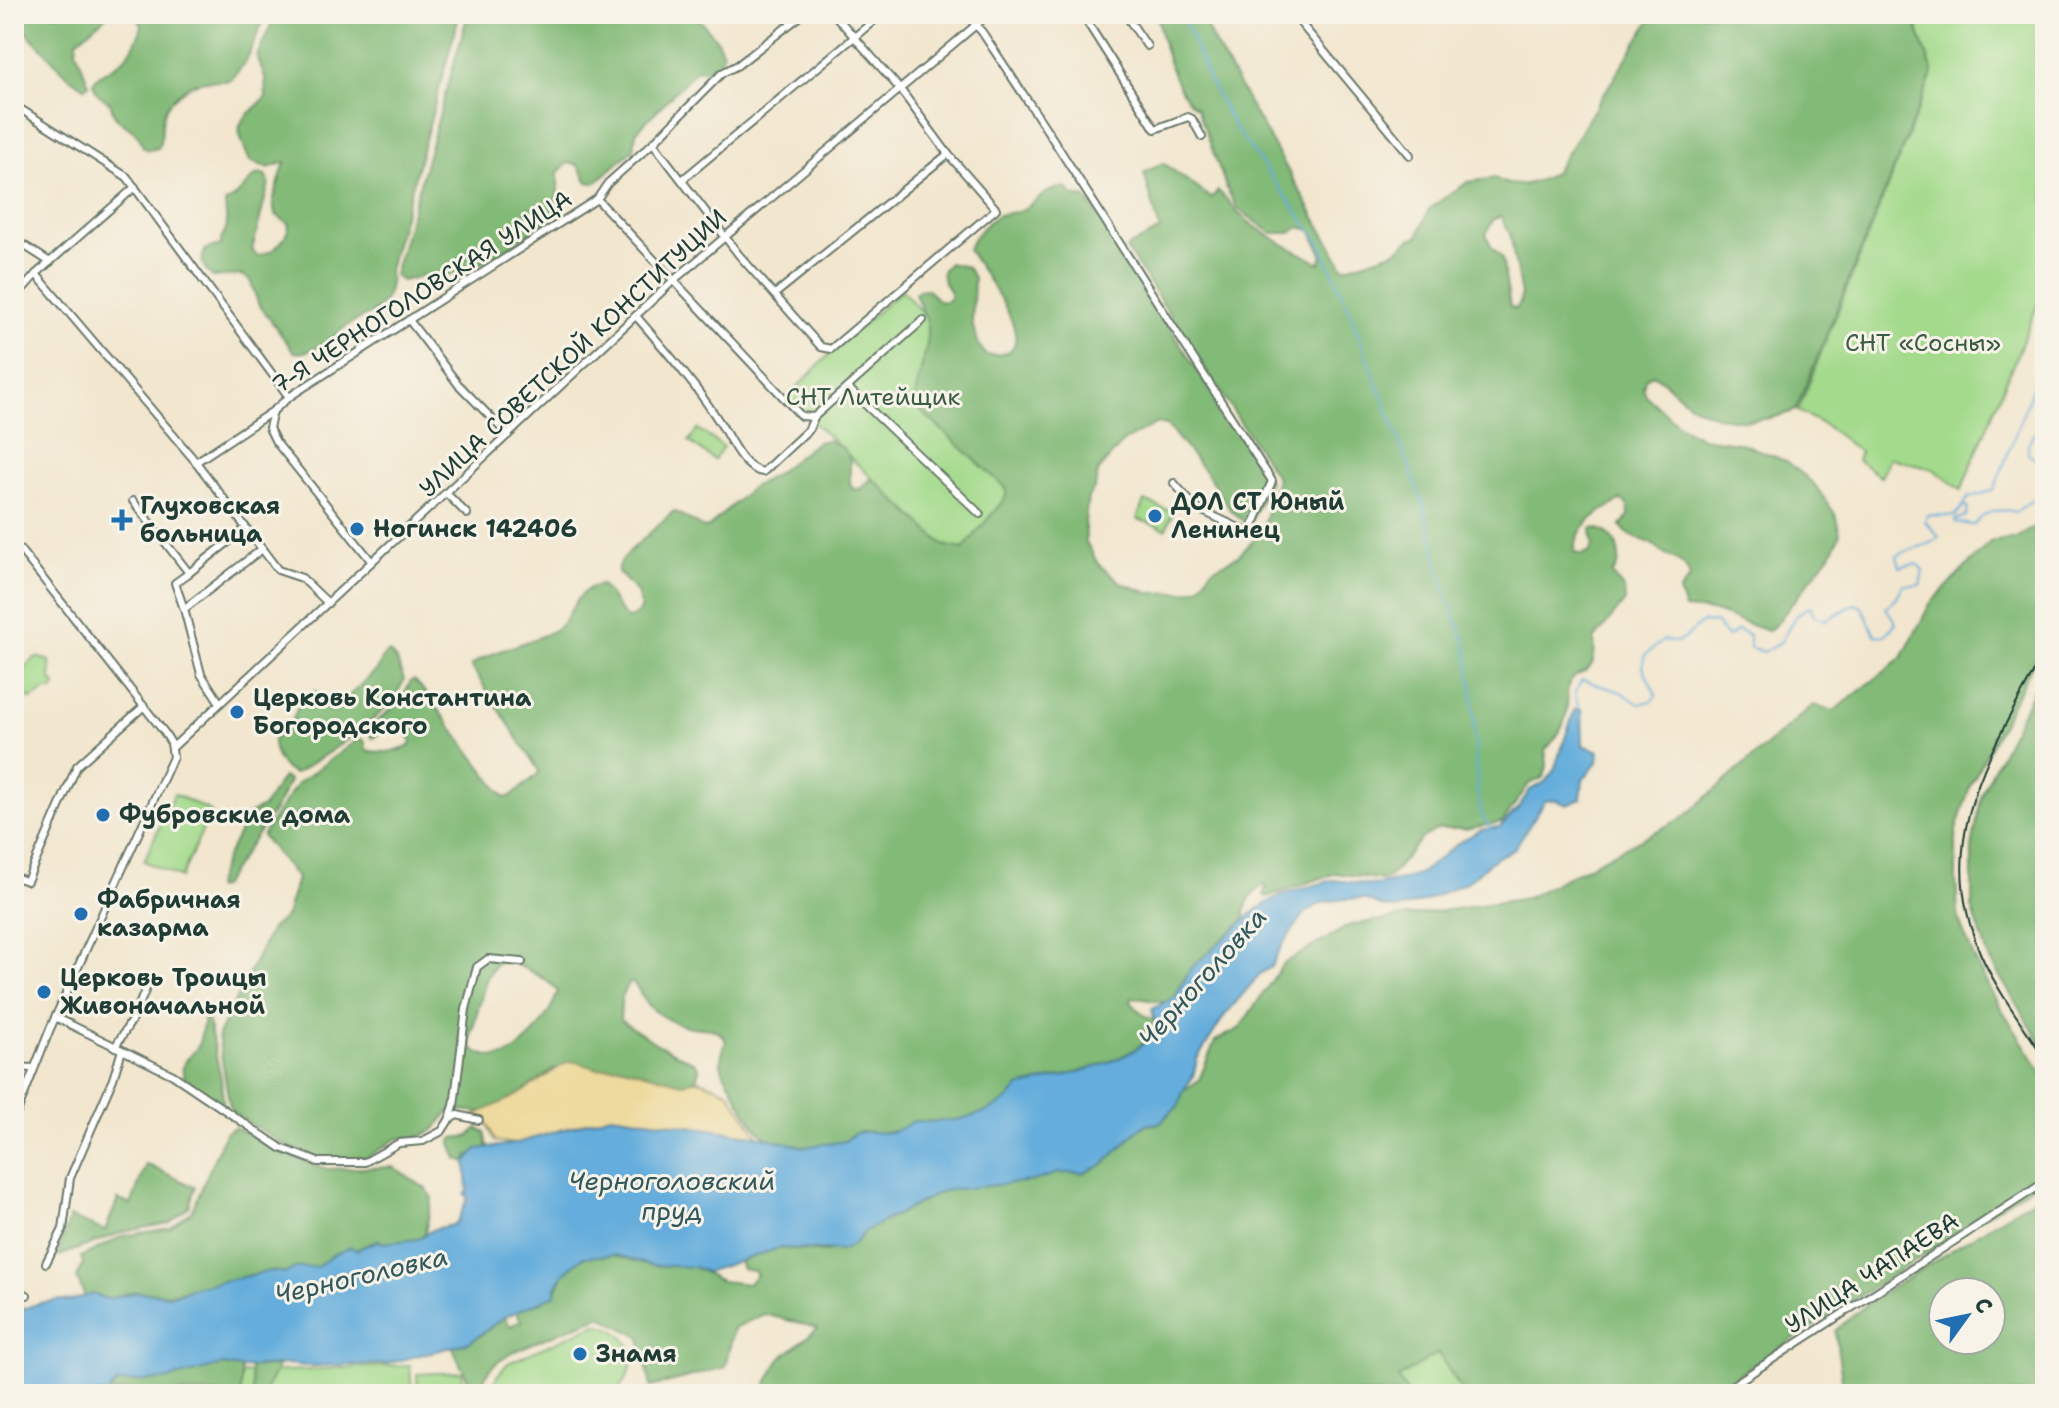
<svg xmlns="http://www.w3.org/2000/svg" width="2059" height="1408" font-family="'Shantell Sans',sans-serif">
  <rect width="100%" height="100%" fill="#f7f3e8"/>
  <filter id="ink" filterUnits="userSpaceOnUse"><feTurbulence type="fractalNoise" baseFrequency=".0125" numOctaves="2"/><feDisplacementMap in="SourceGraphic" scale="16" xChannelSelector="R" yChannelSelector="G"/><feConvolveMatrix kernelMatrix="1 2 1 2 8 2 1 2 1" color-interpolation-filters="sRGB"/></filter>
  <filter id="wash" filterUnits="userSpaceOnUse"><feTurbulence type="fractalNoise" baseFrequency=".006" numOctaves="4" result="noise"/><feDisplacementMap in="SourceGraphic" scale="32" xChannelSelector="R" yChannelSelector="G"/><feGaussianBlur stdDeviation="1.8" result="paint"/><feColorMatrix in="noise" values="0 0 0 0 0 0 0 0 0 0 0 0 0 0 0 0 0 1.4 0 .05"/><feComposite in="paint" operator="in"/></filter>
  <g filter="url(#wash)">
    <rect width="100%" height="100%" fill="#f2e6ce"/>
    <g fill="#a3da8b" stroke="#618c60" stroke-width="2">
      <polygon points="1913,14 2045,14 2045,287 1961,490 1933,469 1890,458 1881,477 1857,460 1860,452 1826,426 1798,411 1933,72"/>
      <polygon points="902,290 930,322 1013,492 958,560 787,397 837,347"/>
      <polygon points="698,429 723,447 714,460 689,441"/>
      <polygon points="1144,501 1173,512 1166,529 1137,519"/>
      <polygon points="36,657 50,661 51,680 56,685 53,690 47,690 31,699 23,695 18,684 26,666"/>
      <polygon points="174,794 211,811 181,878 144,861"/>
      <path d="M596,1324C621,1329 641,1347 628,1375C623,1383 620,1390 611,1394H492L497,1376L508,1363Z"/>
      <polygon points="1438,1353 1464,1394 1408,1394 1398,1378"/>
      <polygon points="410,1365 412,1394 220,1394 244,1373"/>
      <polygon points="462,1372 462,1394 418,1394 417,1374"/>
    </g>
    <g fill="#82ba77" stroke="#507c56" stroke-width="2" fill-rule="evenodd">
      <polygon points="14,14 109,14 77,41 76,50 89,85 84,87 68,76 14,19"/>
      <path d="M136,14H266L246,61L231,80C222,82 214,80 205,81C188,83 166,100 163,117C160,130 164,135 158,148L149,150L143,147C137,122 115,130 111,104L97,93L93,83C99,73 108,71 118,64C131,54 137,42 142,26Z"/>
      <path d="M276,14H451L458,20L388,273C393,284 387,299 378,308C371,315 359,318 350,324C334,334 314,356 294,352L258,303L250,280L241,275L213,277C203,268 199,261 206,249L221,245V239L227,227L225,203L234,198L256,175L264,174L269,183L252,250L257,256C272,253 287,242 289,224L275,214L273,201L285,162L268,168L250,161C231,120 238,126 266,97L265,78L257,56Z"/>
      <path d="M468,14H695L717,40L723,53L718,68L713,72L697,69L636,132L634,149L595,183L588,182L578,165L568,163L558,172C558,191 560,206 547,221L493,258L477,265L455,274L422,276L402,281L394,275Z"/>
      <path d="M1157,14H1201L1211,37L1344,268L1396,251L1412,238L1418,237L1428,211L1437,203L1468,182L1495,178C1514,191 1538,183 1555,172L1654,14H1912L1933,72L1796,410C1761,424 1725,425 1692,405C1677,397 1668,381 1652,374L1645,379L1643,388L1646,396L1680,426L1702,438L1744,444L1788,462L1814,484L1835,514L1840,533L1834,549L1777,623L1768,631L1712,611L1685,609L1679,592L1690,578C1687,562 1677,560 1664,553C1658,549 1654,544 1648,542C1636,537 1628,538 1621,525L1629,516L1628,505L1621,500C1598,513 1577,523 1574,552L1580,555L1589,553L1593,546L1591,530L1593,528C1616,531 1627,556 1612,574L1624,590L1625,601L1594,640C1598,681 1576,666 1568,686C1566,691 1568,700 1567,706C1566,725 1558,737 1545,750L1547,765L1544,777L1529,784L1502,822L1466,829H1438L1421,839L1392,874L1383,880L1336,873L1267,897L1264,895L1266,886L1263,885C1251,894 1244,903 1245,919L1191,968L1176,997L1166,1003L1132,997L1131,1002L1141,1013L1155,1021C1156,1060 1051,1079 1020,1087C997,1117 949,1124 913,1121C905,1126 897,1135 886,1134C877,1133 865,1129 856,1133C849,1136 852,1137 846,1141C832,1149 781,1148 767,1138C753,1128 743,1107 735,1092C722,1068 716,1069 726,1041C718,1024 701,1030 686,1026C669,1022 652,1012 643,998C639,991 638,987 632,982C619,990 621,1006 620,1020L657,1044L695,1063L699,1069L696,1080L682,1083L619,1066L597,1069L577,1062L552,1070L518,1095L483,1112L454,1110L447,1114L434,1130L422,1136L396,1139L365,1159H319L283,1144L234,1113L230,1108L218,1035L271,929L286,916L297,878L262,836L297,784L360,738L365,742L366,750C378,754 399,752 410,746L412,741L403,727L385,728L373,738L369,733L372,726L400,701L411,681L414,680L420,686L505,798L511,796L537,775L539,771L471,666C490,649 550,639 562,624C574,609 578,587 601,585C614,596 615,610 628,619L638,613L641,607L637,592L618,572V566L629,552L674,511L704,528H708L752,487L773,476L817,442L828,440L843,448L850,459V483L853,489H860L872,478L944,545L963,549L1006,497V488L913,404L927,344V321L915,294L919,290L927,289L939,301L946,302L950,298V292L944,283L942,271L949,263L967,267L974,278L972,323L978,344L986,355C1057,360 979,271 968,249C972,238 986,222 997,216C1005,212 1015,214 1022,210C1036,202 1049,186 1066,188L1073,196L1086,198L1269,481L1249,526L1231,511L1208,475L1167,425L1157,423L1123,442L1098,471L1095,487L1088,497L1085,520L1086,542L1098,564L1122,583L1149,593L1186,592L1200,587L1212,569L1238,556L1261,533L1277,478L1126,248L1160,230L1144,173L1163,163L1211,198L1218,191C1226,197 1230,204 1236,211C1254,229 1296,252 1320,263L1323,256L1311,230L1299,227L1290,233H1272L1237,208L1227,189L1197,108C1175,97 1161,38 1157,14ZM1501,216L1510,234L1521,295L1520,303L1516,309L1510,307L1502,258L1491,246L1486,234L1493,220ZM505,962C521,965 550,979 558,992C550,1014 528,1048 504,1056C493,1059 483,1055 473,1050L470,1039L486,980L496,963Z"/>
      <path d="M2045,520V640L1970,786L1956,830V879L1958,918L1974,958L1991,992L2045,1078V1177L1708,1394H1464L1438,1353L1398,1378L1408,1394H761L780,1359L818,1328L764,1314L734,1328L725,1367L651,1387L640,1337L601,1316C574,1327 513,1348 493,1366C484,1374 483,1383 482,1394H472C469,1376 457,1363 453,1346C474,1344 488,1329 504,1317L510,1326L521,1321L516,1310L531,1303H540L556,1291L564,1273L583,1257L609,1254L650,1265L694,1267L721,1281L748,1284L757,1275L754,1271L742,1269L739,1262L779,1248L825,1252L854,1244L865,1231L942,1191L1059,1173H1084L1104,1164L1136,1132L1145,1125L1159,1123L1179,1105L1183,1091L1199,1080L1215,1041L1239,1029L1283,964L1350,925L1527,898L1684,817L1813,705L1834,711L1902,658L1930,604L1990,542L2016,538Z"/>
      <path d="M389,652L397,661L404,680C387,719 330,751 295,774C281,769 273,755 273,740L293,719L302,698L314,691C325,693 329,704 339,705L378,669L384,655Z"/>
      <polygon points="2045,667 2045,1050 1989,959 1972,907 1972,848 1982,792"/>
      <polygon points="283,777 289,781 276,807 221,887 216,889 215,886 226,858 249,814 263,807"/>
      <path d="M204,1015L207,1016L221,1078L223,1103L221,1104L185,1079C178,1064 188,1059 196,1049C201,1042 203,1024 204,1015Z"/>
      <path d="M235,1127L280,1152L327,1169L393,1167L425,1188L432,1198L425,1233L418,1239L383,1243L378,1240L356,1250L351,1248L334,1254L317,1267L295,1268L287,1273L271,1271L190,1288C169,1300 149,1288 127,1293C121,1294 117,1299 109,1299C100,1298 96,1294 85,1297L77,1278L83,1263L81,1257L123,1236L170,1228L192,1211L225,1133Z"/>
      <polygon points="477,1128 485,1132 488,1147 469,1155 466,1162 457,1159 451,1143 454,1138 470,1136"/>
      <path d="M146,1164L195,1187L189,1207L169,1223L123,1232L59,1256C58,1246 68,1232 69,1217L105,1231L118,1199L131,1205Z"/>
      <path d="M2045,1191V1394H1844L1835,1331L1868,1303ZM1943,1292H1991V1340H1943Z"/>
      <polygon points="222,1365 241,1368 241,1394 109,1392 118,1383 125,1381"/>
      <polygon points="270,1366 278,1367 263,1394 253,1394 250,1368"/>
    </g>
    <polygon fill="#eeda9e" stroke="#868c69" stroke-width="2" points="567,1062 577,1062 597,1069 619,1066 682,1083 700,1080 728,1091 758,1136 611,1115 514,1144 495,1141 488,1125 475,1115 518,1095"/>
    <path fill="#65addc" stroke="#427588" stroke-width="2" d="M1575,709H1582L1583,745L1599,751L1598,762L1583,779L1581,799L1567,805L1556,800L1545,801L1514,849L1494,859L1467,882L1423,902L1398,909L1383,907L1365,899H1345L1324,902L1306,912L1283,944L1271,967L1260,974L1225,1015L1197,1059L1193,1077L1183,1091L1179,1105L1159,1123L1145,1125L1136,1132L1104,1164L1084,1173H1059L1033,1181L942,1191L865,1231L854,1244L841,1251L779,1248L706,1272L694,1267L650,1265L617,1255L583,1257L564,1273L556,1287L555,1295L504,1317L470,1342L386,1364L307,1366L288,1364L241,1368L222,1365L165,1380L125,1382L118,1383L109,1392L99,1394H14V1312L40,1303L60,1300L70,1301L93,1294L107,1299L137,1292L169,1295L181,1293L190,1288L271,1271L286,1273L295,1268L317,1267L334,1254L351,1247L356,1250L379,1240L383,1243L418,1239L434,1229L453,1225L458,1220L468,1198L465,1194L468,1192L466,1162L477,1149L514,1144L611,1115L758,1136L804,1147L845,1141L855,1133C885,1129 885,1140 913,1121C949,1124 998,1117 1019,1087C1054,1078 1141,1063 1156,1028L1152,1009L1175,997L1191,968L1257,909L1281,895L1333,880L1374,885L1409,878L1422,872L1461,841L1481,830L1500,827L1518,808L1530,790L1545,782L1554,770Z"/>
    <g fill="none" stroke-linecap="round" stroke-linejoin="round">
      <g stroke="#65addc" stroke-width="2">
        <polyline points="1182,14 1209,79 1233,125 1319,241 1349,310 1423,503 1445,591 1466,645 1473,695 1477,791 1482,817 1492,830"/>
        <polyline points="2040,461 2028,453 2028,443 2045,418"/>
        <polyline points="1965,503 1968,498 1994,490 2045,355"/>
        <path d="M1579,709L1575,693L1582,680L1621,692L1639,704L1652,701L1656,695L1643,667L1645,655L1664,640C1683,648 1689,631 1703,622L1715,623L1728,637L1738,630L1749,635V647L1764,652C1769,648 1777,645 1781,641C1791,626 1793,614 1811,606L1814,616L1826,620L1855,604L1862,607L1875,635L1884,636L1896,623L1886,608L1897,598L1903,585H1920L1923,570L1917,564L1900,567L1897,556C1911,546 1928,548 1939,537L1925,521L1927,515L1955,516L1964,505L1968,509L1966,516L1955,520L1956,523L1974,525C1986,510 1999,508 2016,512L2045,490"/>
      </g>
    </g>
  </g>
  <g filter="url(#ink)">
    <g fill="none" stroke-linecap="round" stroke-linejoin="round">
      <g stroke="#69786a" stroke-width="10">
        <g id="minor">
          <polyline points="966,14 982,32 1047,130 1272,481 1250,533 1196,508 1174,483"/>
          <polyline points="1082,14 1155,129 1188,117 1192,119 1202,137"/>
          <polyline points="1125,14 1147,46"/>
          <polyline points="1293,14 1410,155"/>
          <polyline points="14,105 127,177 289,397"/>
          <polyline points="653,143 739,255 821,347 831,349 996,209 948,154 900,89 834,14"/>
          <polyline points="682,180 882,14"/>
          <polyline points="597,199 801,416 814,417"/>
          <polyline points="14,239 50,262"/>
          <polyline points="36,274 196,462 278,570 302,578 328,603"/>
          <polyline points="775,294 948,154"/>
          <polyline points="14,299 36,274 135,187"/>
          <path d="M636,316C667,352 697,386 722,426C731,441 744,470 763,472L809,429L814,417L923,320"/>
          <polyline points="409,320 458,384 508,435"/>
          <polyline points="848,388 980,514"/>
          <polyline points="273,411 269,428 276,442 372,562"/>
          <polyline points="196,462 273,411 289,397 597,199 608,183 653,143 722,73 738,65 803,14"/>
          <polyline points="446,493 467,514"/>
          <polyline points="133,501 189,573 246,528"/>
          <polyline points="14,542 164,732 171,743 173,757 50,1029 14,1120"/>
          <polyline points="184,609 175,583 189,573"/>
          <polyline points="220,703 201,674 184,609 262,549"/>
          <polyline points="172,748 674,280 989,14"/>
          <polyline points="14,877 27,881 77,766 144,706"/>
          <polyline points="55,1017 173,1075 281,1148 318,1162 365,1162 399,1143 423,1141 442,1131 449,1120 457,1115 479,1120"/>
          <polyline points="115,1047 135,1015 149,981"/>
          <polyline points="14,1067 33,1068"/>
          <polyline points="449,1120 454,1106 466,1009 477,967 488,959 522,962"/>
          <polyline points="46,1263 63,1229 70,1178 113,1079 122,1050"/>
          <polyline points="14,1289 27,1295"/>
          <polyline points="1719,1394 2045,1182"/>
        </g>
      </g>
      <use href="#minor" stroke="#fff" stroke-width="6"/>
      <path stroke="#1f3d34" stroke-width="2" d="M2045,651C1992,751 1930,838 1981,955C1997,991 2024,1026 2045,1059"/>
    </g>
  </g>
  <g fill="#1f6fb2" stroke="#f7f3e8" stroke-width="3">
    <circle cx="1155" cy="516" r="8"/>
    <path d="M118 508h8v8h8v8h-8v8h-8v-8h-8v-8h8z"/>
    <circle cx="357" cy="529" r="8"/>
    <circle cx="237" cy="712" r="8"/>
    <circle cx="103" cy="815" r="8"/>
    <circle cx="81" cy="914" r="8"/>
    <circle cx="44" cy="992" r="8"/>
    <circle cx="580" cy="1354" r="8"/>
  </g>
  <g text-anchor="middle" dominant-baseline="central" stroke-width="6" stroke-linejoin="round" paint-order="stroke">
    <g font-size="24" fill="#1f3d34" stroke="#f7f3e8">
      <text transform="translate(422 292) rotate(-33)">7-Я ЧЕРНОГОЛОВСКАЯ УЛИЦА</text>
      <text transform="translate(573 353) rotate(-43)">УЛИЦА СОВЕТСКОЙ КОНСТИТУЦИИ</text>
      <text transform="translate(1872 1273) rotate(-33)">УЛИЦА ЧАПАЕВА</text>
    </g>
    <g font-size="24" fill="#395c45" stroke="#f7f3e8">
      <text x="1923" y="343">СНТ «Сосны»</text>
      <text x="873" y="397">СНТ Литейщик</text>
    </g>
    <g font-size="24" font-weight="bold" fill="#1f3d34" stroke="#f7f3e8" text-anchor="start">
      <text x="1171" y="502">ДОЛ СТ Юный<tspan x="1171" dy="28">Ленинец</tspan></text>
      <text x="140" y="506">Глуховская<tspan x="140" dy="28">больница</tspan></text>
      <text x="373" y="529">Ногинск 142406</text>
      <text x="253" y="698">Церковь Константина<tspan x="253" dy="28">Богородского</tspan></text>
      <text x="119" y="815">Фубровские дома</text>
      <text x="97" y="900">Фабричная<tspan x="97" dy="28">казарма</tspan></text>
      <text x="60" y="978">Церковь Троицы<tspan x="60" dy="28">Живоначальной</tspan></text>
      <text x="596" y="1354">Знамя</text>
    </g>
    <g font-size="26" font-style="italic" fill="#30595e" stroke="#f7f3e8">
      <text transform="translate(1202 977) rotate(-48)">Черноголовка</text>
      <text x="672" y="1180">Черноголовский<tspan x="672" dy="30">пруд</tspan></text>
      <text transform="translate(361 1275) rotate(-13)">Черноголовка</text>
    </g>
  </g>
  <rect width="2059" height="1408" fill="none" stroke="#f7f3e8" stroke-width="48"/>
  <g transform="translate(1967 1316) rotate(57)"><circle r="38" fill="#f7f3e8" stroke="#a1aaa0" stroke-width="2"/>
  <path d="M0-6L14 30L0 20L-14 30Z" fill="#1f6fb2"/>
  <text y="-12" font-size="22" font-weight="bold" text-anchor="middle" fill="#1f3d34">С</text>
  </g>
</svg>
